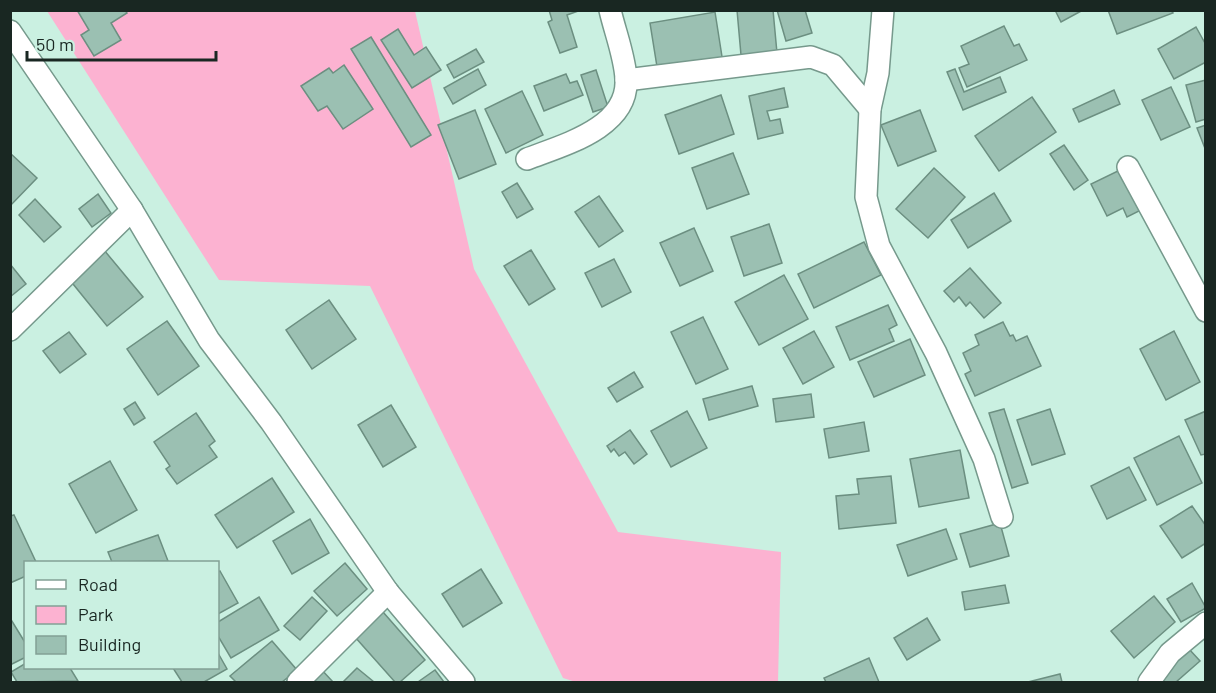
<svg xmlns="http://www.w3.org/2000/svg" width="1216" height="693" font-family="Barlow,sans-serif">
  <rect width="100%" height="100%" fill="#caf0e1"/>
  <polygon fill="#fcb2d1" points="47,11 415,11 474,269 618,532 781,552 778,682 576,682 563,678 370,286 219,280"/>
  <g fill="#9bc0b2" stroke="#6c8f81" stroke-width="1.5">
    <polygon points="77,10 125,10 127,13 111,23 121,40 94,56 81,35 89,30"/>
    <polygon points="549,10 581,10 567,15 577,47 560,53 548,22 552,20"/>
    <polygon points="737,10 773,10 777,53 741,55"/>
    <polygon points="777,10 805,10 812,33 786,41"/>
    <polygon points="1055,10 1083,10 1061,22"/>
    <polygon points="1108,10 1171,10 1173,13 1117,34"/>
    <polygon points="715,12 723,63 658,73 650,23"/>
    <polygon points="1004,26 1014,46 1019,44 1027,60 967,87 959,68 969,64 961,46"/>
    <polygon points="1196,27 1206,45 1206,62 1174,79 1158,49"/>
    <polygon points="398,29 414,55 426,47 441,70 412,88 381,40"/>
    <polygon points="371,37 431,135 411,147 351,49"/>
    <polygon points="476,49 484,62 454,78 447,65"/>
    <polygon points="344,65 373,109 343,129 327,106 318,111 301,86 329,68 333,73"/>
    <polygon points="478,69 486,85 453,104 444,88"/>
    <polygon points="955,69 964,92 1000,77 1006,92 963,110 947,72"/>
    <polygon points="596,70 608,107 593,112 581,75"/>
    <polygon points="566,74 570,83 577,81 583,95 544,111 534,86"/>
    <polygon points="1206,80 1206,119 1196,122 1186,85"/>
    <polygon points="1171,87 1190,127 1161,140 1142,100"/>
    <polygon points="784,88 788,107 767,111 770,121 780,119 783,133 758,139 749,96"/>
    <polygon points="1114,90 1120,104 1079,122 1073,109"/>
    <polygon points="522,91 543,135 506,153 485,109"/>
    <polygon points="721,95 734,134 679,154 665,115"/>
    <polygon points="1032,97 1056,132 999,171 975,136"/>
    <polygon points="475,110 496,164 459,179 438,125"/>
    <polygon points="920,110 936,151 898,166 881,125"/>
    <polygon points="1206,125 1206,151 1197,128"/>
    <polygon points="1064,145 1088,180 1074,190 1050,154"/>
    <polygon points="10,153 37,178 10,206"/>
    <polygon points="733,153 749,194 707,209 692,168"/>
    <polygon points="934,168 965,197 928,238 896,209"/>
    <polygon points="1122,169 1143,209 1127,217 1123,208 1107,216 1091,184"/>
    <polygon points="517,183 533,209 517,218 502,192"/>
    <polygon points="994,193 1011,221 968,248 951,220"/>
    <polygon points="98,194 111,213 92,227 79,209"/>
    <polygon points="599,196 623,231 599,247 575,212"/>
    <polygon points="35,199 61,227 44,242 19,215"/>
    <polygon points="769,224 782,263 744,276 731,237"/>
    <polygon points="694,228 713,271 680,286 660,243"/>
    <polygon points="864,242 881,275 814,308 798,274"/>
    <polygon points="104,250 143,297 107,326 69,279"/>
    <polygon points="531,250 555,289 529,305 504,266"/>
    <polygon points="614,259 631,292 602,307 585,273"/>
    <polygon points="10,264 26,284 10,297"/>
    <polygon points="970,268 1001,303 984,318 970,302 966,306 959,297 954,302 944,291"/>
    <polygon points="784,275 808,319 759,345 735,302"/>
    <polygon points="329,300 356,339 312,369 286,330"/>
    <polygon points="888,305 897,325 889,329 894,341 850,360 836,327"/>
    <polygon points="703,317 728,369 696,384 671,332"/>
    <polygon points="167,321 199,366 158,395 127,349"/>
    <polygon points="1003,322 1010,336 1013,335 1016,341 1027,336 1041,366 975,396 965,374 971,371 963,353 979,345 975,335"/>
    <polygon points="814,331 834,367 803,384 783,348"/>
    <polygon points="1174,331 1200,382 1166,400 1140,349"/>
    <polygon points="69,332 86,354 60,373 43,351"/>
    <polygon points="910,339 925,375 874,397 858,362"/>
    <polygon points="634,372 643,387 617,402 608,388"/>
    <polygon points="752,386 758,406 709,420 703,399"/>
    <polygon points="811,394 814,417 776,422 773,399"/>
    <polygon points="135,402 145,418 134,425 124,409"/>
    <polygon points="391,405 416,447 383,467 358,425"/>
    <polygon points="1004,409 1028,483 1012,488 989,413"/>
    <polygon points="1050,409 1065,454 1032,465 1017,420"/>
    <polygon points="687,411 707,448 671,467 651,431"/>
    <polygon points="1206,411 1206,454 1201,455 1185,420"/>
    <polygon points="196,413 215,441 209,446 217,457 177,484 166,469 170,466 154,442"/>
    <polygon points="864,422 869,451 829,458 824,429"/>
    <polygon points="630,430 647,454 634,464 625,452 619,456 614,449 611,452 607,446"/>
    <polygon points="1179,436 1202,483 1157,505 1134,458"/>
    <polygon points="960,450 969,498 919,507 910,459"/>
    <polygon points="110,461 137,510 96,533 69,484"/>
    <polygon points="1129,467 1146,500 1107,519 1091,486"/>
    <polygon points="891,476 896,523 839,529 836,496 859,494 857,479"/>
    <polygon points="272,478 294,512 237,548 215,515"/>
    <polygon points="1192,506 1206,526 1206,543 1182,558 1160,526"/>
    <polygon points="14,515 36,562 26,562 26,576 10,583 10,516"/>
    <polygon points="310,519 329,553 292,574 273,541"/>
    <polygon points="1000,523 1009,556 970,567 960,534"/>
    <polygon points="946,529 957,559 908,576 897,545"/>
    <polygon points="158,535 168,561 112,562 108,552"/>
    <polygon points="345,563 367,589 337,616 314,591"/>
    <polygon points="481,569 502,603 463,627 442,594"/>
    <polygon points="220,571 238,603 218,614 218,572"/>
    <polygon points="1192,583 1206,608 1181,622 1167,599"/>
    <polygon points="1005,585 1009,603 965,610 962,592"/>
    <polygon points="1154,596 1175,622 1134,658 1111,631"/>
    <polygon points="259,597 279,630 231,658 218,636 218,622"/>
    <polygon points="312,597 327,611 300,640 284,626"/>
    <polygon points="383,612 425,660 400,682 395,682 355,637"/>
    <polygon points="10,618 26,644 26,657 10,665"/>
    <polygon points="927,618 940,640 907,660 894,638"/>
    <polygon points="272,641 297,670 282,682 236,682 230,676"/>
    <polygon points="1189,649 1200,661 1176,682 1163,682 1158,677"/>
    <polygon points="218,653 227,669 204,682 182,682 173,668 218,668"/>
    <polygon points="869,658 879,682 826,682 824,678"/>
    <polygon points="26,663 26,668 70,668 78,681 17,682 11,672"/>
    <polygon points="320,668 333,682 304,682"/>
    <polygon points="357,668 374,682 343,682"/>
    <polygon points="435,670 444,682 418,682"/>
    <polygon points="1060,674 1062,682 1028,682"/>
  </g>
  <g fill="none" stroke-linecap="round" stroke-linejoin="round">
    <g stroke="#76998c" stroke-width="24">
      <g id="street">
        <polyline points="883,10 878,73 870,109 866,197 879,246 936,353 984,459 1002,517"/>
        <polyline points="10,31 132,210 209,340 271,422 388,592 464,682"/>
        <polyline points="626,80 811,57 833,65 870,109"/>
        <path d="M527,159C563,145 629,128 626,79C625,57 615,32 610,10"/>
        <polyline points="1128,167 1206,311"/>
        <polyline points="10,330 132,210"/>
        <polyline points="298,682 388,592"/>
        <polyline points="1149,682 1170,653 1206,623"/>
      </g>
    </g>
    <use href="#street" stroke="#fff" stroke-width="21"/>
  </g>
  <rect width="1216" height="693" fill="none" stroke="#192722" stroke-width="24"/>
  <rect x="24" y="561" width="195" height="108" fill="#caf0e1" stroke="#83a095" stroke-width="1.5"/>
  <rect x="36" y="580" width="30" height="9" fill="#ffffff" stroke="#83a095" stroke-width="1.5"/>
  <text x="78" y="591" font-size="18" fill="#192722">Road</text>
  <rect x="36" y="606" width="30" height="18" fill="#fcb2d1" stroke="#83a095" stroke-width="1.5"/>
  <text x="78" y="621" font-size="18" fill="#192722">Park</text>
  <rect x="36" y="636" width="30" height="18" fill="#9bc0b2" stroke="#83a095" stroke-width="1.5"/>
  <text x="78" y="651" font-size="18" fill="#192722">Building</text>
  <path d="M27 51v9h189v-9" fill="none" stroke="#192722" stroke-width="3"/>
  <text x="36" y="51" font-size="18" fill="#192722" stroke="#caf0e1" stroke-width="4.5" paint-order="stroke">50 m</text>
</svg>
